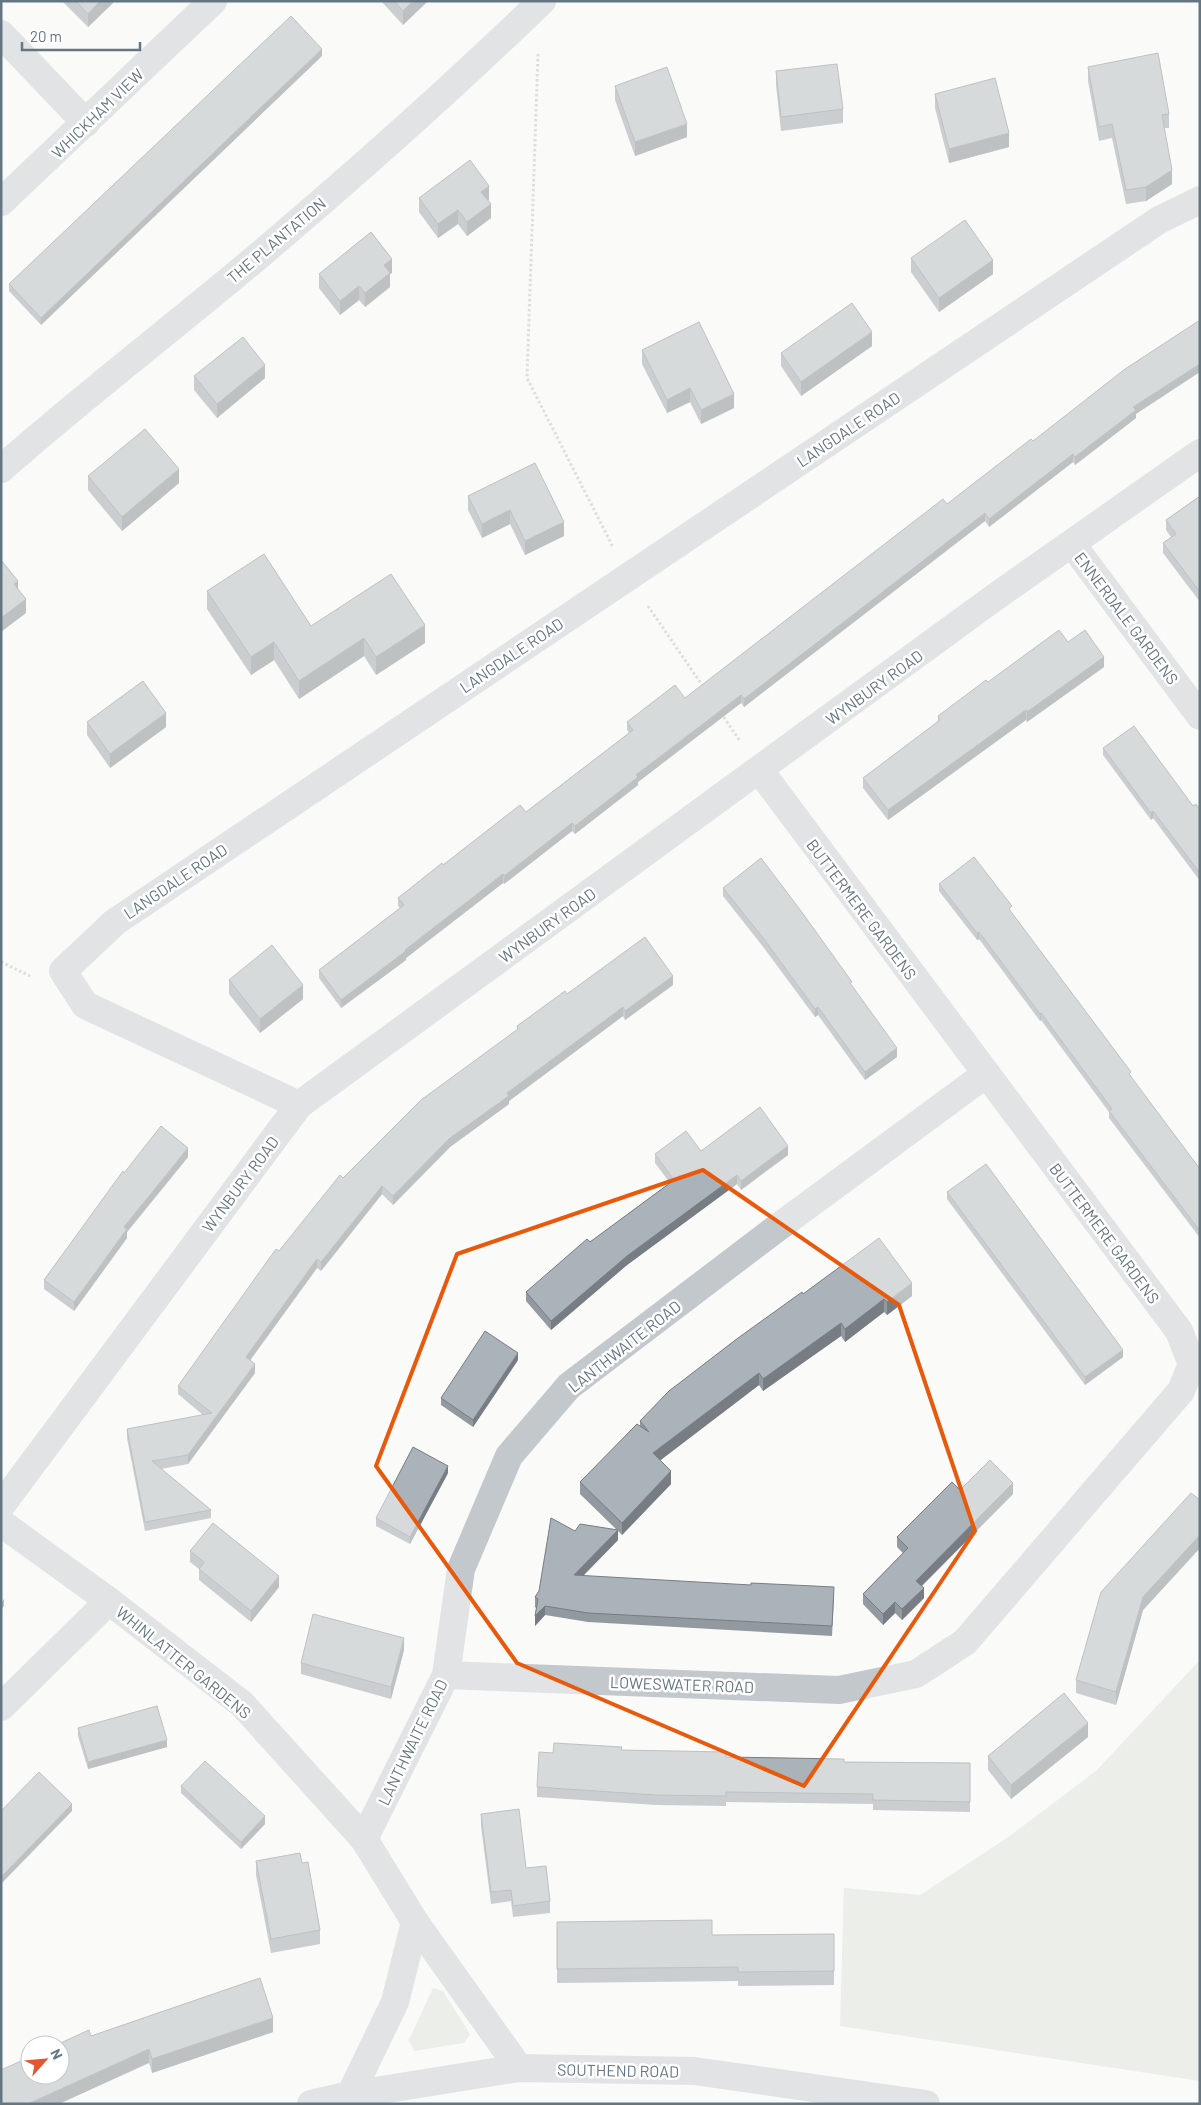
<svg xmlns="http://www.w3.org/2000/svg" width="1201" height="2105" font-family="Barlow,sans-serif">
  <rect width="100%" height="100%" fill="#fafaf8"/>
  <g fill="#dadfd7">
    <polygon points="1200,1660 1200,2081 840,2026 844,1888 920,1895 1007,1838 1096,1771"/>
    <polygon points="433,1988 443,1991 470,2034 464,2043 414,2051 409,2040"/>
  </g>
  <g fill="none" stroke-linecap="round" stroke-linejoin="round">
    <g stroke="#bbbfc2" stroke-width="3" stroke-dasharray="2.5 2.5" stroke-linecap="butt">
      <polyline points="538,54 527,378 613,547"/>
      <polyline points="648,606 704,688"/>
      <polyline points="721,713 740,741"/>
      <polyline points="1,962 30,976"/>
    </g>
    <g stroke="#c3c8cc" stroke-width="28">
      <polyline points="1,34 86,123"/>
      <polyline points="1,202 213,1"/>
      <path d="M1,469C88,392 181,322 269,247C362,168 454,86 542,1"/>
      <polyline points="1072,544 1200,716"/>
      <polyline points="299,1105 85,1005 63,971 115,922 1159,220 1200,200"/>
      <polyline points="1,1506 299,1105 998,595 1200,453"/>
      <polyline points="1,1523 109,1601 242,1704 364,1839 415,1922 519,2068"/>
      <polyline points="446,1675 839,1690 916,1674 965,1642 1181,1391 1192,1364 1179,1331 760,771"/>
      <polyline points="1,1707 109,1601"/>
      <polyline points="364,1839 446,1675 461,1569 509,1456 569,1386 773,1231 986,1074"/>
      <polyline points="350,2095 395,2002 415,1922"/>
    </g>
    <polyline stroke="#c3c8cc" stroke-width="28" points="311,2104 350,2095 519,2068 694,2071 926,2104"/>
  </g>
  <g fill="#929a9f">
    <polygon points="62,1 115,1 88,27"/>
    <polygon points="381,1 428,1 403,25"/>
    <polygon points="322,56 41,325 9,291 9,284"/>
    <polygon points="1088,67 1169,114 1169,128 1164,128 1172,184 1146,201 1126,204 1112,138 1099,141 1088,81"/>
    <polygon points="776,71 843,109 843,123 781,131 776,85"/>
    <polygon points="615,86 687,137 635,156 615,100"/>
    <polygon points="935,94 1009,147 949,163 935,108"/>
    <polygon points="419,198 489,200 488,201 491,218 467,236 458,224 438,238 419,212"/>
    <polygon points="911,258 993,274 939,312 911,272"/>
    <polygon points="392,273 390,274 390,287 365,307 359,300 340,315 319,288 319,274"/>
    <polygon points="872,346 801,396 781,366 781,353"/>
    <polygon points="642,350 734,408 701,424 690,402 667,413 642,364"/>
    <polygon points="194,376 265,378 217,418 194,390"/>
    <polygon points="1136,414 1136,418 1075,465 1073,462 989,527 985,521 744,707 741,703 638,782 638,785 575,834 572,831 504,884 503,883 406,958 406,960 341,1008 319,978 319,970 400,908 398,906 398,898 443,865 526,812 629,733 627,730 627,722 685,698 947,504 1033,441"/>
    <polygon points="535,463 564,536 525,555 510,524 482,538 468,510 468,496"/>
    <polygon points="88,476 179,483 122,531 88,490"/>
    <polygon points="1200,496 1200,602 1163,553 1163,543 1171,537 1166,530 1166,520"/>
    <polygon points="207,591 311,626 425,643 376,675 364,656 299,699 274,660 251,675 207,609"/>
    <polygon points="1068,642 1104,667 1027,722 1026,720 888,820 863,788 863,778 938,722 938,716"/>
    <polygon points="87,722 166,727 110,768 87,735"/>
    <polygon points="1103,748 1200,810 1200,881 1153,818 1151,820 1103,755"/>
    <polygon points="939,884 1012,913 1131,1078 1200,1169 1200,1238 1109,1118 1109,1112 1041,1020 1040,1021 979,939 977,940 939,891"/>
    <polygon points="723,888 852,986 897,1057 865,1080 818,1015 815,1017 764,948 723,896"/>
    <polygon points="229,980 303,999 260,1033 229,994"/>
    <polygon points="673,985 625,1020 623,1016 509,1101 509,1104 450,1147 393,1205 382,1194 321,1271 317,1268 250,1360 255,1373 188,1464 161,1469 211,1510 211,1518 145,1531 127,1438 127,1429 203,1415 178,1394 178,1386 279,1251 343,1178 517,1030 517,1026 567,994"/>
    <polygon points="701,1151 788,1155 741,1190 737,1184 627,1265 551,1330 526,1301 526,1292 590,1242 670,1183 655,1163 655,1154"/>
    <polygon points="188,1157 127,1232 127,1238 74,1311 44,1289 44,1280 124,1173"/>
    <polygon points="947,1192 1123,1357 1085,1385 947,1199"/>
    <polygon points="803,1294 912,1296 887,1315 884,1312 845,1342 841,1336 763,1391 759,1385 660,1460 671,1484 622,1535 618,1531 618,1540 583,1576 834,1597 832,1636 588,1622 545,1615 535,1626 536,1608 535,1607 535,1597 575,1531 617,1530 580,1494 580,1482 640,1426 640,1421"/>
    <polygon points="518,1360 473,1427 441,1405 441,1398"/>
    <polygon points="448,1473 410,1544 376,1526 376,1518"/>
    <polygon points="960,1490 1013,1494 922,1586 924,1598 902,1620 895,1613 883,1625 863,1604 863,1594 903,1553 897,1547 897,1537"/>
    <polygon points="1200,1500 1200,1548 1143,1610 1116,1705 1076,1693 1076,1680"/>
    <polygon points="190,1551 279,1587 251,1622 199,1580 199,1569 190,1562"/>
    <polygon points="404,1650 391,1699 301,1674 301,1663"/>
    <polygon points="78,1728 167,1747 88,1769 78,1736"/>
    <polygon points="1088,1737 1011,1799 988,1770 988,1756"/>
    <polygon points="622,1750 726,1757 844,1762 970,1763 970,1812 873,1810 873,1804 726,1802 726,1806 656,1805 537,1797 537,1787"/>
    <polygon points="181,1786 265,1824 241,1849 181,1793"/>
    <polygon points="481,1814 526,1868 550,1901 550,1913 513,1917 511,1901 491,1904 481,1826"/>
    <polygon points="256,1861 320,1930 320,1944 271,1953 256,1875"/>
    <polygon points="557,1922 712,1935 834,1934 834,1985 738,1986 738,1981 557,1983"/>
    <polygon points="273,2032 152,2073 149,2063 91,2036"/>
  </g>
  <g fill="#777d82">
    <polygon points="100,1 115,1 88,27 88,14"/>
    <polygon points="413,1 428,1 403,25 403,11"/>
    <polygon points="322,49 322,56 41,325 41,318"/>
    <polygon points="687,124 687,137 635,156 635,142"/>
    <polygon points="1009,133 1009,147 949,163 949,149"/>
    <polygon points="1172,170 1172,184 1146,201 1146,187"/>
    <polygon points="489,186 489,200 481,206 481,192"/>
    <polygon points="491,204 491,218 467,236 467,222"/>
    <polygon points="458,210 458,224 438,238 438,224"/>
    <polygon points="392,259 392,273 390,274 390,287 365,307 365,293 384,265"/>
    <polygon points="993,260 993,274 939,312 939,298"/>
    <polygon points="359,286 359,300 340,315 340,301"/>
    <polygon points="872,332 872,346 801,396 801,382"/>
    <polygon points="1200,364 1200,372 1136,414 1136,418 1075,465 1075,457 1133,407"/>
    <polygon points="265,365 265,378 217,418 217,404"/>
    <polygon points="690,388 690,402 667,413 667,400"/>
    <polygon points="734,394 734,408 701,424 701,410"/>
    <polygon points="1073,454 1073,462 989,527 989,519"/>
    <polygon points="179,469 179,483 122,531 122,517"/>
    <polygon points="510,510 510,524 482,538 482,524"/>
    <polygon points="985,513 985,521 744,707 744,699"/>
    <polygon points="564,522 564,536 525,555 525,541"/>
    <polygon points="18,581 18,595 14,584"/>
    <polygon points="26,599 26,613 1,632 1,618"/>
    <polygon points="425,625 425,643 376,675 376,657"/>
    <polygon points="364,638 364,656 299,699 299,681"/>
    <polygon points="274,642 274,660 251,675 251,657"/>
    <polygon points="1104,657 1104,667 1027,722 1027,712"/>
    <polygon points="741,695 741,703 638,782 638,785 575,834 575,826 636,775"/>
    <polygon points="1026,710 1026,720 888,820 888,810"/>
    <polygon points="166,713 166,727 110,768 110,754"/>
    <polygon points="1153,811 1153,818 1151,820 1151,813"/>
    <polygon points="572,823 572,831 504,884 504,876"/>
    <polygon points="503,874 503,883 406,958 406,960 341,1008 341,1000"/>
    <polygon points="979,932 979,939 977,940 977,933"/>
    <polygon points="673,976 673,985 625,1020 625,1011"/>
    <polygon points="303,985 303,999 260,1033 260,1019"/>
    <polygon points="623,1007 623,1016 509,1101 509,1104 450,1147 393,1205 393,1196 450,1138 507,1093"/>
    <polygon points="818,1007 818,1015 815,1017 815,1009"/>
    <polygon points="1041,1013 1041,1020 1040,1021 1040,1014"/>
    <polygon points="897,1048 897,1057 865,1080 865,1072"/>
    <polygon points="788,1146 788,1155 741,1190 741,1181"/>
    <polygon points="188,1148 188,1157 127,1232 127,1238 74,1311 74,1302 124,1227"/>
    <polygon points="737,1175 737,1184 627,1265 551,1330 551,1321 627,1256"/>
    <polygon points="382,1186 382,1194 321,1271 321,1262"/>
    <polygon points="317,1259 317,1268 246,1366 246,1357"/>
    <polygon points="912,1283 912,1296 887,1315 887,1302"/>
    <polygon points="884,1299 884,1312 845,1342 845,1329"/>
    <polygon points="841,1323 841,1336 763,1391 763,1379"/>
    <polygon points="1123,1350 1123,1357 1085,1385 1085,1377"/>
    <polygon points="518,1353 518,1360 473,1427 473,1420"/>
    <polygon points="255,1364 255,1373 188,1464 188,1455"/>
    <polygon points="759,1373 759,1385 653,1466 653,1453"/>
    <polygon points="448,1466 448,1473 410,1544 410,1537"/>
    <polygon points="671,1471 671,1484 622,1535 622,1523"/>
    <polygon points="1013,1483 1013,1494 916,1591 916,1581"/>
    <polygon points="618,1530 618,1540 574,1585 574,1575"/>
    <polygon points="1200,1535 1200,1548 1143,1610 1116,1705 1116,1692 1143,1597"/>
    <polygon points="279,1576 279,1587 251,1622 251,1611"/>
    <polygon points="924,1588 924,1598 902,1620 902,1609"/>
    <polygon points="4,1599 4,1606 1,1610 1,1603"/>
    <polygon points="895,1602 895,1613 883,1625 883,1614"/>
    <polygon points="545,1606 545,1615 535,1626 535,1616"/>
    <polygon points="404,1638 404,1650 391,1699 391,1687"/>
    <polygon points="1088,1723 1088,1737 1011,1799 1011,1785"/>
    <polygon points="167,1740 167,1747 88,1769 88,1762"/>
    <polygon points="72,1804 72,1811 1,1884 1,1877"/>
    <polygon points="265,1816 265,1824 241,1849 241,1842"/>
    <polygon points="273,2018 273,2032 152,2073 152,2059"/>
    <polygon points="149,2049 149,2063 59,2104 28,2104"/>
  </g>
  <g fill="#aab3b9" stroke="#777d82">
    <polygon points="76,1 100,1 88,14"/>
    <polygon points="394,1 413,1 403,11"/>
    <polygon points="291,16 322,49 41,318 9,284"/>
    <polygon points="1158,53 1169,114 1162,115 1172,170 1146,187 1126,190 1112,124 1099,127 1088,67"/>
    <polygon points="837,64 843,109 781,117 776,71"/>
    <polygon points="667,67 687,124 635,142 615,86"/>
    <polygon points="995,78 1009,133 949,149 935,94"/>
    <polygon points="470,160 489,186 481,192 491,204 467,222 458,210 438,224 419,198"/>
    <polygon points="965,220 993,260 939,298 911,258"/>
    <polygon points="371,232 392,259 384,265 390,273 365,293 359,286 340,301 319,274"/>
    <polygon points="852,303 872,332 801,382 781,353"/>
    <polygon points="1200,320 1200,364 1133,407 1136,410 1075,457 1073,454 989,519 985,513 744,699 741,695 636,775 638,777 575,826 572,823 504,876 503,874 405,950 406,951 341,1000 319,970 404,905 398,898 442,863 443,865 520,805 526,812 633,730 627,722 675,685 685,698 943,499 947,504 1031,439 1033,441 1125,369"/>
    <polygon points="699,322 734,394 701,410 690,388 667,400 642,350"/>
    <polygon points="243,337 265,365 217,404 194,376"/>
    <polygon points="145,429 179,469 122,517 88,476"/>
    <polygon points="535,463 564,522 525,541 510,510 482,524 468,496"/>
    <polygon points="1200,496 1200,592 1163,543 1176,534 1166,520"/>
    <polygon points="264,554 311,626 391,574 425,625 376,657 364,638 299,681 274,642 251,657 207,591"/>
    <polygon points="1,560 18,581 14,584 26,599 1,618"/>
    <polygon points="1059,630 1068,642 1085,630 1104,657 1027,712 1026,710 888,810 863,778 940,720 938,716 986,680 988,682"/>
    <polygon points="143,681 166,713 110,754 87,722"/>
    <polygon points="1134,726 1193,806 1196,804 1200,810 1200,873 1153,811 1151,813 1103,748"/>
    <polygon points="974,857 1012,906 1009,909 1131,1072 1129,1074 1200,1169 1200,1231 1109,1111 1112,1109 1041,1013 1040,1014 979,932 977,933 939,884"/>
    <polygon points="761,858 801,911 852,982 850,983 897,1048 865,1072 818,1007 815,1009 764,939 723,888"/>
    <polygon points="645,937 673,976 625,1011 623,1007 507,1093 509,1096 450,1138 393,1196 382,1186 321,1262 317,1259 246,1357 255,1364 188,1455 152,1461 211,1510 145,1522 127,1429 212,1413 178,1386 276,1249 279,1251 340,1175 343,1178 421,1100 518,1029 517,1026 565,991 567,994"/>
    <polygon points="272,945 303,985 260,1019 229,980"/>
    <polygon points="760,1107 788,1146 741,1181 737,1175 627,1256 551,1321 526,1292 587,1239 590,1242 674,1180 655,1154 686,1131 701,1151"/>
    <polygon points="161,1126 188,1148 124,1227 127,1229 74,1302 44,1280 123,1171 124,1173"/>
    <polygon points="986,1164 1123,1350 1085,1377 947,1192"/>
    <polygon points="879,1238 912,1283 887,1302 884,1299 845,1329 841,1323 763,1379 759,1373 653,1453 671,1471 622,1523 580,1482 637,1424 649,1432 640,1421 669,1391 738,1338 802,1292 803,1294"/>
    <polygon points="485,1331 518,1353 473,1420 441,1398"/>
    <polygon points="413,1447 448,1466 410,1537 376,1518"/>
    <polygon points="990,1460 1013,1483 916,1581 924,1588 902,1609 895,1602 883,1614 863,1594 908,1548 897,1537 952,1482 960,1490"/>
    <polygon points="1191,1493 1200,1500 1200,1535 1143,1597 1116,1692 1076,1680 1101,1592"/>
    <polygon points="551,1518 575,1531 580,1524 618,1530 574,1575 751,1585 751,1583 834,1587 832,1626 588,1613 545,1606 535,1616 538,1599 535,1597 539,1591"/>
    <polygon points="213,1523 279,1576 251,1611 199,1569 204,1562 190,1551"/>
    <polygon points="313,1614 404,1638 391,1687 301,1663"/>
    <polygon points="1064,1693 1088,1723 1011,1785 988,1756"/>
    <polygon points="157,1706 167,1740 88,1762 78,1728"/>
    <polygon points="554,1743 622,1747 621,1750 726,1752 726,1757 844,1759 844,1762 970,1763 970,1802 873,1800 873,1794 726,1792 726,1796 656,1795 537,1787 539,1752 553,1753"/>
    <polygon points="205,1761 265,1816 241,1842 181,1786"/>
    <polygon points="39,1772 72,1804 1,1877 1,1811"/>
    <polygon points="519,1809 526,1868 546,1866 550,1901 513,1906 511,1890 491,1892 481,1814"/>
    <polygon points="300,1853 302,1863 308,1862 320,1930 271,1939 256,1861"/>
    <polygon points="712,1920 712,1935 834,1934 834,1971 738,1972 738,1967 557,1969 557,1922"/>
    <polygon points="260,1978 273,2018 152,2059 149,2049 28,2104 1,2104 1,2070 30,2057 30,2075 60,2075 60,2045 56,2045 89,2030 91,2036"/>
  </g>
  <path d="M0 0H1201V2105H0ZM703,1170L899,1305L975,1531L804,1786L517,1663L376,1466L457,1254Z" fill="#fafaf8" fill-opacity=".55" fill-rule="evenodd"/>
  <path fill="none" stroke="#e8590c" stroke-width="4" stroke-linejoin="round" d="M703,1170L899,1305L975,1531L804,1786L517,1663L376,1466L457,1254Z"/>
  <g text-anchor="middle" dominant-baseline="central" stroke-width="5" stroke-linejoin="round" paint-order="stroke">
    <g font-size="16" fill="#657683" stroke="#fff">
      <text transform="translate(97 113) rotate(-44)">WHICKHAM VIEW</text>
      <text transform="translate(276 240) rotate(-40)">THE PLANTATION</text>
      <text transform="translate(848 429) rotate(-34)">LANGDALE ROAD</text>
      <text transform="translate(1127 618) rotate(53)">ENNERDALE GARDENS</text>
      <text transform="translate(511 655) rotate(-34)">LANGDALE ROAD</text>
      <text transform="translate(874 687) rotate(-36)">WYNBURY ROAD</text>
      <text transform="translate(175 881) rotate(-34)">LANGDALE ROAD</text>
      <text transform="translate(862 909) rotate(53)">BUTTERMERE GARDENS</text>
      <text transform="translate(547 925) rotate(-36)">WYNBURY ROAD</text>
      <text transform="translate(240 1184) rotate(-53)">WYNBURY ROAD</text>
      <text transform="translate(1105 1233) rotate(53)">BUTTERMERE GARDENS</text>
      <text transform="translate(624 1346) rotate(-38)">LANTHWAITE ROAD</text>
      <text transform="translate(184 1662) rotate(39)">WHINLATTER GARDENS</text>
      <text transform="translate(682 1684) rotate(2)">LOWESWATER ROAD</text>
      <text transform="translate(412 1742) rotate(-64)">LANTHWAITE ROAD</text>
      <text transform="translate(618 2070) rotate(1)">SOUTHEND ROAD</text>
    </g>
  </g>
  <rect width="1201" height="2105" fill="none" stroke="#657683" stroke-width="5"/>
  <g transform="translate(45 2060) rotate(63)"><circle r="24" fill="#ffffff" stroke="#c1c8cd"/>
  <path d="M0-4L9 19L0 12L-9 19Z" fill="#e4572e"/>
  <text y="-8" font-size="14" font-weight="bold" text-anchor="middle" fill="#657683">N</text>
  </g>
  <path d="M22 42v8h118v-8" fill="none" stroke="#657683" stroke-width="2.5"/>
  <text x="30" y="42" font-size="15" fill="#657683" stroke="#ffffff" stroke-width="4" paint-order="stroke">20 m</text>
</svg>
